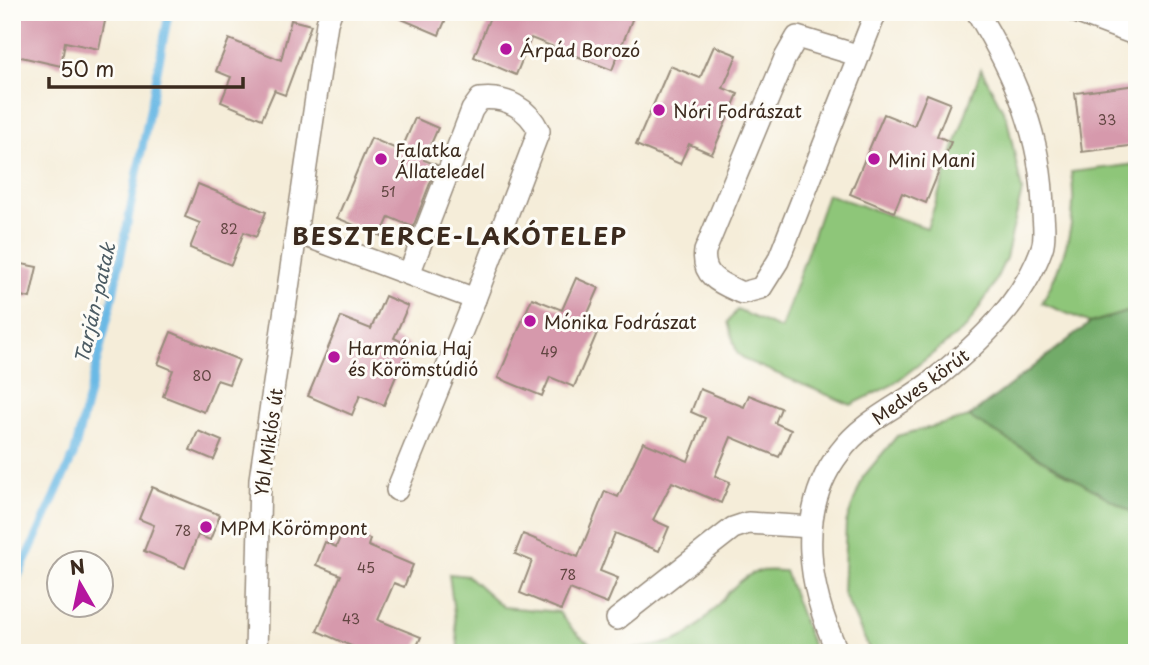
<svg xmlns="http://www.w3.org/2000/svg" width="1149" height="665" font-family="'Playpen Sans',sans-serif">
  <rect width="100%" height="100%" fill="#fdfcf7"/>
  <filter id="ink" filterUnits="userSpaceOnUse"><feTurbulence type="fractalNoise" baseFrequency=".0143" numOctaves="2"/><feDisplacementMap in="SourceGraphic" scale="14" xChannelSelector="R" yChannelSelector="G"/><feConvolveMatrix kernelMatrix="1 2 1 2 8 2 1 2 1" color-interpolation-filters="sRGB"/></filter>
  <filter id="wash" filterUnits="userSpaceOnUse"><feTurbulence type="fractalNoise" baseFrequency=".00686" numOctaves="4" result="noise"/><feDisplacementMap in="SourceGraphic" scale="28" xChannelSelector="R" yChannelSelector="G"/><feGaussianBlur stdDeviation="1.57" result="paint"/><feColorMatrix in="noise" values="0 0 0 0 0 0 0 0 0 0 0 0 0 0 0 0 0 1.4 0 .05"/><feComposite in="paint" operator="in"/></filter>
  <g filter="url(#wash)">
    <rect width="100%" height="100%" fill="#f5edd9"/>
    <g fill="#8ec679" stroke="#64784c" stroke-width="2">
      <polygon points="981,69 1007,118 1022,191 1006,258 992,288 966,328 892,385 851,405 747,361 737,353 728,322 737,310 781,329 827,194 927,228"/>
      <path d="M1137,164V309L1090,323L1042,303C1064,261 1079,220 1071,172Z"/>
      <polygon points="969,417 1137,515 1137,653 871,653 843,592 846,523 863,477 897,436"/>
      <path d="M785,571L815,653H459L449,574L468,576L503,607L559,612C568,625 576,635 590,643C611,655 670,648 690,633C712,616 728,586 753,573C762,569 775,571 785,571Z"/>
    </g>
    <polygon fill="#72ab69" stroke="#566a44" stroke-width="2" points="1137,309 1137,515 969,417 1090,323"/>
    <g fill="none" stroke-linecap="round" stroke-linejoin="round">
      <polyline stroke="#6bb9e5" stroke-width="8" points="12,590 74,454 112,302 169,12"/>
    </g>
    <g id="blocks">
      <g fill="#d699ac">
        <polygon points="16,12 107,12 99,49 65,42 61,66 12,55"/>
        <polygon points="385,12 449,12 439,35"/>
        <polygon points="492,12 635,12 612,70 531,38 516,75 474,57"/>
        <polygon points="291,20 311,25 285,95 274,91 275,89 262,119 221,102 231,77 216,71 229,39 281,60"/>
        <polygon points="714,46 737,55 723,88 738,94 712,154 689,144 680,164 636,145 670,66 700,78"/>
        <polygon points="1137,85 1137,145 1082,152 1075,93"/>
        <polygon points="927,94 950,103 937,136 951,142 926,203 902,193 894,212 850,194 884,114 914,126"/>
        <polygon points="415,118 438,128 424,160 437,165 413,227 389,217 381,236 337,218 371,138 401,151"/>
        <polygon points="198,184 266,212 256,237 244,232 231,265 190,248 200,223 185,217"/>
        <polygon points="12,262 37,267 30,298 12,294"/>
        <polygon points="576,278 599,288 585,320 600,326 574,387 550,377 542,396 498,378 532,298 562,310"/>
        <polygon points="385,296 408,306 394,338 409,345 384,405 360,395 352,415 308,396 341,317 371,329"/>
        <polygon points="171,332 239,360 229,384 217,380 204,412 163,396 173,370 158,364"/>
        <polygon points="700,389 744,407 749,395 781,408 775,423 791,430 779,457 731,437 715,476 730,482 721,503 672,482 653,520 669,527 659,551 615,533 600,571 618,578 607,604 570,589 561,610 520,593 532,561 515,554 523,534 578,557 605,491 618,497 643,442 688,461 705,418 691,412"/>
        <polygon points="198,431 222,441 214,460 190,450"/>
        <polygon points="152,487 220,515 210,540 198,535 185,568 144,551 154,525 139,519"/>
        <polygon points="344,528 370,539 368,546 413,565 404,587 394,583 378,620 421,637 414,653 367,653 317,631 341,575 316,565 325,542 336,547"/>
      </g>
    </g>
  </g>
  <g filter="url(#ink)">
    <use href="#blocks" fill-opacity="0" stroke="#988c7c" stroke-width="2"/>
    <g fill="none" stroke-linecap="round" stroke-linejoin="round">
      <g stroke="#988c7c" stroke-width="24">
        <g id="minor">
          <polyline points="1076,12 1137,35"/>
          <path d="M857,55L797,37L785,58L705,251C701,277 722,284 742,293L761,288L778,261L876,12"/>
          <path d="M298,233L475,299L539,131C528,108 506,96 480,99L472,110L409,274"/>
          <polyline points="397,490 475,299"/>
          <polyline points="617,619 733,528 748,523 811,527"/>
          <polyline points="256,653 260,479 327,23 331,12"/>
          <path d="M838,653C809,590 794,511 840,452C865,418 905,404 936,378C979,343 1023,302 1042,248C1046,237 1043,222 1043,211C1042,137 1015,75 977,12"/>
        </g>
      </g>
      <use href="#minor" stroke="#fff" stroke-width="21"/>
    </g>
  </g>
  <g fill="#b5179e" stroke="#fdfcf7" stroke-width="2.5">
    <circle cx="506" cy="49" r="7"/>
    <circle cx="659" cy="110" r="7"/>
    <circle cx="381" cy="159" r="7"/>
    <circle cx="874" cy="159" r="7"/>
    <circle cx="530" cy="321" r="7"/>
    <circle cx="334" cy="357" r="7"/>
    <circle cx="206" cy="527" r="7"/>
  </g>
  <g text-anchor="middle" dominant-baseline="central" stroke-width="6" stroke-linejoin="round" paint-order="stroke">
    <g font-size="14" fill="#624642">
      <text x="1107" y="119">33</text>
      <text x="388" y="191">51</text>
      <text x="229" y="228">82</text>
      <text x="549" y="351">49</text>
      <text x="202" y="375">80</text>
      <text x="183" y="530">78</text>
      <text x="366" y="567">45</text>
      <text x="568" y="574">78</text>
      <text x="351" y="618">43</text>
    </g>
    <g font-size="18" fill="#3b2a1e" stroke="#fdfcf7" text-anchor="start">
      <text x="520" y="49">Árpád Borozó</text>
      <text x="673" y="110">Nóri Fodrászat</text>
      <text x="395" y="149">Falatka<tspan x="395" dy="21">Állateledel</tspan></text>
      <text x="888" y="159">Mini Mani</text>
      <text x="544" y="321">Mónika Fodrászat</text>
      <text x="348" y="347">Harmónia Haj<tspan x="348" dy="21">és Körömstúdió</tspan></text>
      <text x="220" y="527">MPM Körömpont</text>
    </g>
    <g font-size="18" fill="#3b2a1e" stroke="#fdfcf7">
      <text transform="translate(920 386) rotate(-36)">Medves körút</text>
      <text transform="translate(268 442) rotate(-82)">Ybl Miklós út</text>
    </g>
    <g font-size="19" font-style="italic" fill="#4c5c64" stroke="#fdfcf7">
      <text transform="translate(94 303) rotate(-77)">Tarján-patak</text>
    </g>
    <g font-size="24" font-weight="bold" letter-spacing="2" fill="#3b2a1e" stroke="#fdfcf7">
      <text x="460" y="235">BESZTERCE-LAKÓTELEP</text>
    </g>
  </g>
  <rect width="1149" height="665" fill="none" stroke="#fdfcf7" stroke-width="42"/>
  <g transform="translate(80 584) rotate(351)"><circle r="33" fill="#fdfcf7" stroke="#afa8a0" stroke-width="2"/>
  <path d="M0-5L12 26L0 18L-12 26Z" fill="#b5179e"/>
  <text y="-10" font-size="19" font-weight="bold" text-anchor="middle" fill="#3b2a1e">N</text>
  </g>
  <path d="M49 77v10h194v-10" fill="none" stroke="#3b2a1e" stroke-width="3.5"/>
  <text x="60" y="77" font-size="21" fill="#3b2a1e" stroke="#fdfcf7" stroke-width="5" paint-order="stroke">50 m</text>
</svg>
